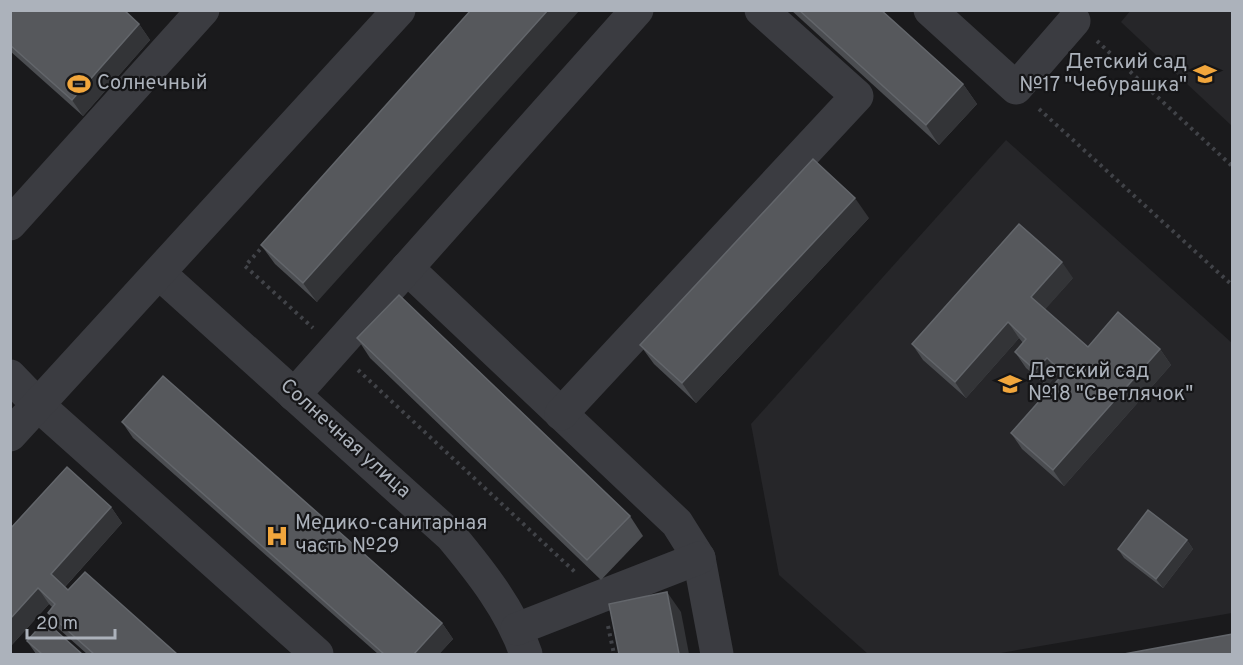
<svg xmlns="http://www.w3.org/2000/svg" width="1243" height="665" font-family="Overpass,sans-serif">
  <rect width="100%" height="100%" fill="#1a1a1c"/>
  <g fill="#262629">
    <polygon points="1131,10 1232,11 1232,126 1121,22"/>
    <polygon points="1006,140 1232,343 1232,613 995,654 868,654 779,575 751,424"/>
  </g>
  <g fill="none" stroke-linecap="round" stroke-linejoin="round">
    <g stroke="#414348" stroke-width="4" stroke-dasharray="3 4.5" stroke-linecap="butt">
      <polyline points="1097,41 1232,166"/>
      <polyline points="1039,109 1232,285"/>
      <polyline points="265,244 245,266 313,328"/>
      <polyline points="358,370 576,573"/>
      <polyline points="608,626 614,654"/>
    </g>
    <g stroke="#3b3c41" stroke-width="33">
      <polyline points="930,10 1016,88 1074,21"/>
      <polyline points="10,224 203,10"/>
      <polyline points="407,268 677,523 699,558 717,654"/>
      <path d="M159,273L451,536C481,572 511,610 526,654"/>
      <polyline points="10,376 38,405 317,654"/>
      <polyline points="294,395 637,10"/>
      <polyline points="561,414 857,96 761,10"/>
      <polyline points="10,435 399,10"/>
      <polyline points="517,629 699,558"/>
    </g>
  </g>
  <g fill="#4b4d51">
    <polygon points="10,10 139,24 150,40 83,116 10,51"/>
    <polygon points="471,10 317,302 275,264 261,245"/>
    <polygon points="791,10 881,10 963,84 977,104 939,145"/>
    <polygon points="869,218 696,403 654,364 640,345"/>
    <polygon points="1073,278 1045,309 1088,347 1160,349 1171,365 1064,486 1022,449 1011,433 1061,376 1058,374 1047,386 1026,368 1015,352 1023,343 1019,338 966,398 923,360 912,344"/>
    <polygon points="357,338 630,516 643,536 601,580 370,358"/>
    <polygon points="122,422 442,623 453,639 439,654 378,654 133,438"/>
    <polygon points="111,507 122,523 65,587 68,590 177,654 87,654 59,629 48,613 53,608 49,604 10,647 10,529"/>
    <polygon points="1187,540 1193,549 1163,588 1124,558 1118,549"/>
    <polygon points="27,641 82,654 36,654"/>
  </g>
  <g fill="#333437">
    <polygon points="548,10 580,10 317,302 303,283"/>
    <polygon points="139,24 150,40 83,116 72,100"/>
    <polygon points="963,84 977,104 939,145 926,125"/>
    <polygon points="855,198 869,218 696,403 682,383"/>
    <polygon points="1062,262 1073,278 1042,313 1031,297"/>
    <polygon points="1008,322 1019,338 966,398 955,382"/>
    <polygon points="1160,349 1171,365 1064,486 1053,470"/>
    <polygon points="1047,358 1058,374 1047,386 1035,370"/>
    <polygon points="111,507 122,523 62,590 51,574"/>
    <polygon points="1187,540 1193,549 1163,588 1156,579"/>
    <polygon points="38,588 49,604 10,647 10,619"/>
    <polygon points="667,592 681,612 689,654 679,654"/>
    <polygon points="442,623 453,639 439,654 414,654"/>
  </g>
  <g fill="#56585c" stroke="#63666b" stroke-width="1.5">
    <polygon points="10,10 124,10 139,24 72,100 10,45"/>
    <polygon points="471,10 548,10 303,283 261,245"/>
    <polygon points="799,10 881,10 963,84 926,125"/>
    <polygon points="813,159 855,198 682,383 640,345"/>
    <polygon points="1019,224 1062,262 1031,297 1088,347 1118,312 1160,349 1053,470 1011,433 1064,373 1047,358 1035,370 1015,352 1026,339 1008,322 955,382 912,344"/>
    <polygon points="399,295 630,516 587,560 357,338"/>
    <polygon points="163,376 442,623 414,654 384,654 122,422"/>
    <polygon points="67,467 111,507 51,574 68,590 85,572 177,654 94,654 48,613 55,604 38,588 10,619 10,529"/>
    <polygon points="1148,510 1187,540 1156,579 1118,549"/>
    <polygon points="667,592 679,654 619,654 609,604"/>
    <polygon points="45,621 82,654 42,654 27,641"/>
    <polygon points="1233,634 1233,654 1124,654"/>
  </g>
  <defs>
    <g id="school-bare" transform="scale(1.8)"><path d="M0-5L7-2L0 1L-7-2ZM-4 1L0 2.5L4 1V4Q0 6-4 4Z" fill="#f1a63c" stroke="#151517" stroke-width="2.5" paint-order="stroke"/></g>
    <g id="stadium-bare" transform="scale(1.8)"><path d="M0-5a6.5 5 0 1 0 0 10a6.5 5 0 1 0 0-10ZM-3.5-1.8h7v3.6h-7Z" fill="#f1a63c" stroke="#151517" stroke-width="2.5" paint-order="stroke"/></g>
    <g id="hospital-bare" transform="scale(1.8)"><path d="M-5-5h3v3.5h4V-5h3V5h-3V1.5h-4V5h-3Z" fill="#f1a63c" stroke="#151517" stroke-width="2.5" paint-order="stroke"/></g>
  </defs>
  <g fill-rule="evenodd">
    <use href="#school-bare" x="1205" y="74"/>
    <use href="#stadium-bare" x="79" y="84"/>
    <use href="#school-bare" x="1010" y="384"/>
    <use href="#hospital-bare" x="277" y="536"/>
  </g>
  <g text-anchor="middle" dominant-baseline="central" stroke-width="4.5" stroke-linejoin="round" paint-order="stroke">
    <g font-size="20" fill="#acb2bb" stroke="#151517" text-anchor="start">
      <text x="1187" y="63" text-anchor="end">Детский сад<tspan x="1187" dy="23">№17 "Чебурашка"</tspan></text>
      <text x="97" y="84">Солнечный</text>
      <text x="1028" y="372">Детский сад<tspan x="1028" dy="23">№18 "Светлячок"</tspan></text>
      <text x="295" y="524">Медико-санитарная<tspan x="295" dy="23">часть №29</tspan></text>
    </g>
    <g font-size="20" fill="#acb2bb" stroke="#151517">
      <text transform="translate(345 439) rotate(42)">Солнечная улица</text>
    </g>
  </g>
  <rect width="1243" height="665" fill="none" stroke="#acb2bb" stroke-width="24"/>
  <path d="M27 629v9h88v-9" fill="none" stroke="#acb2bb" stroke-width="3"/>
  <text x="36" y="629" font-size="18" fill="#acb2bb" stroke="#151517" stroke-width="4.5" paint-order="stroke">20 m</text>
</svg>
